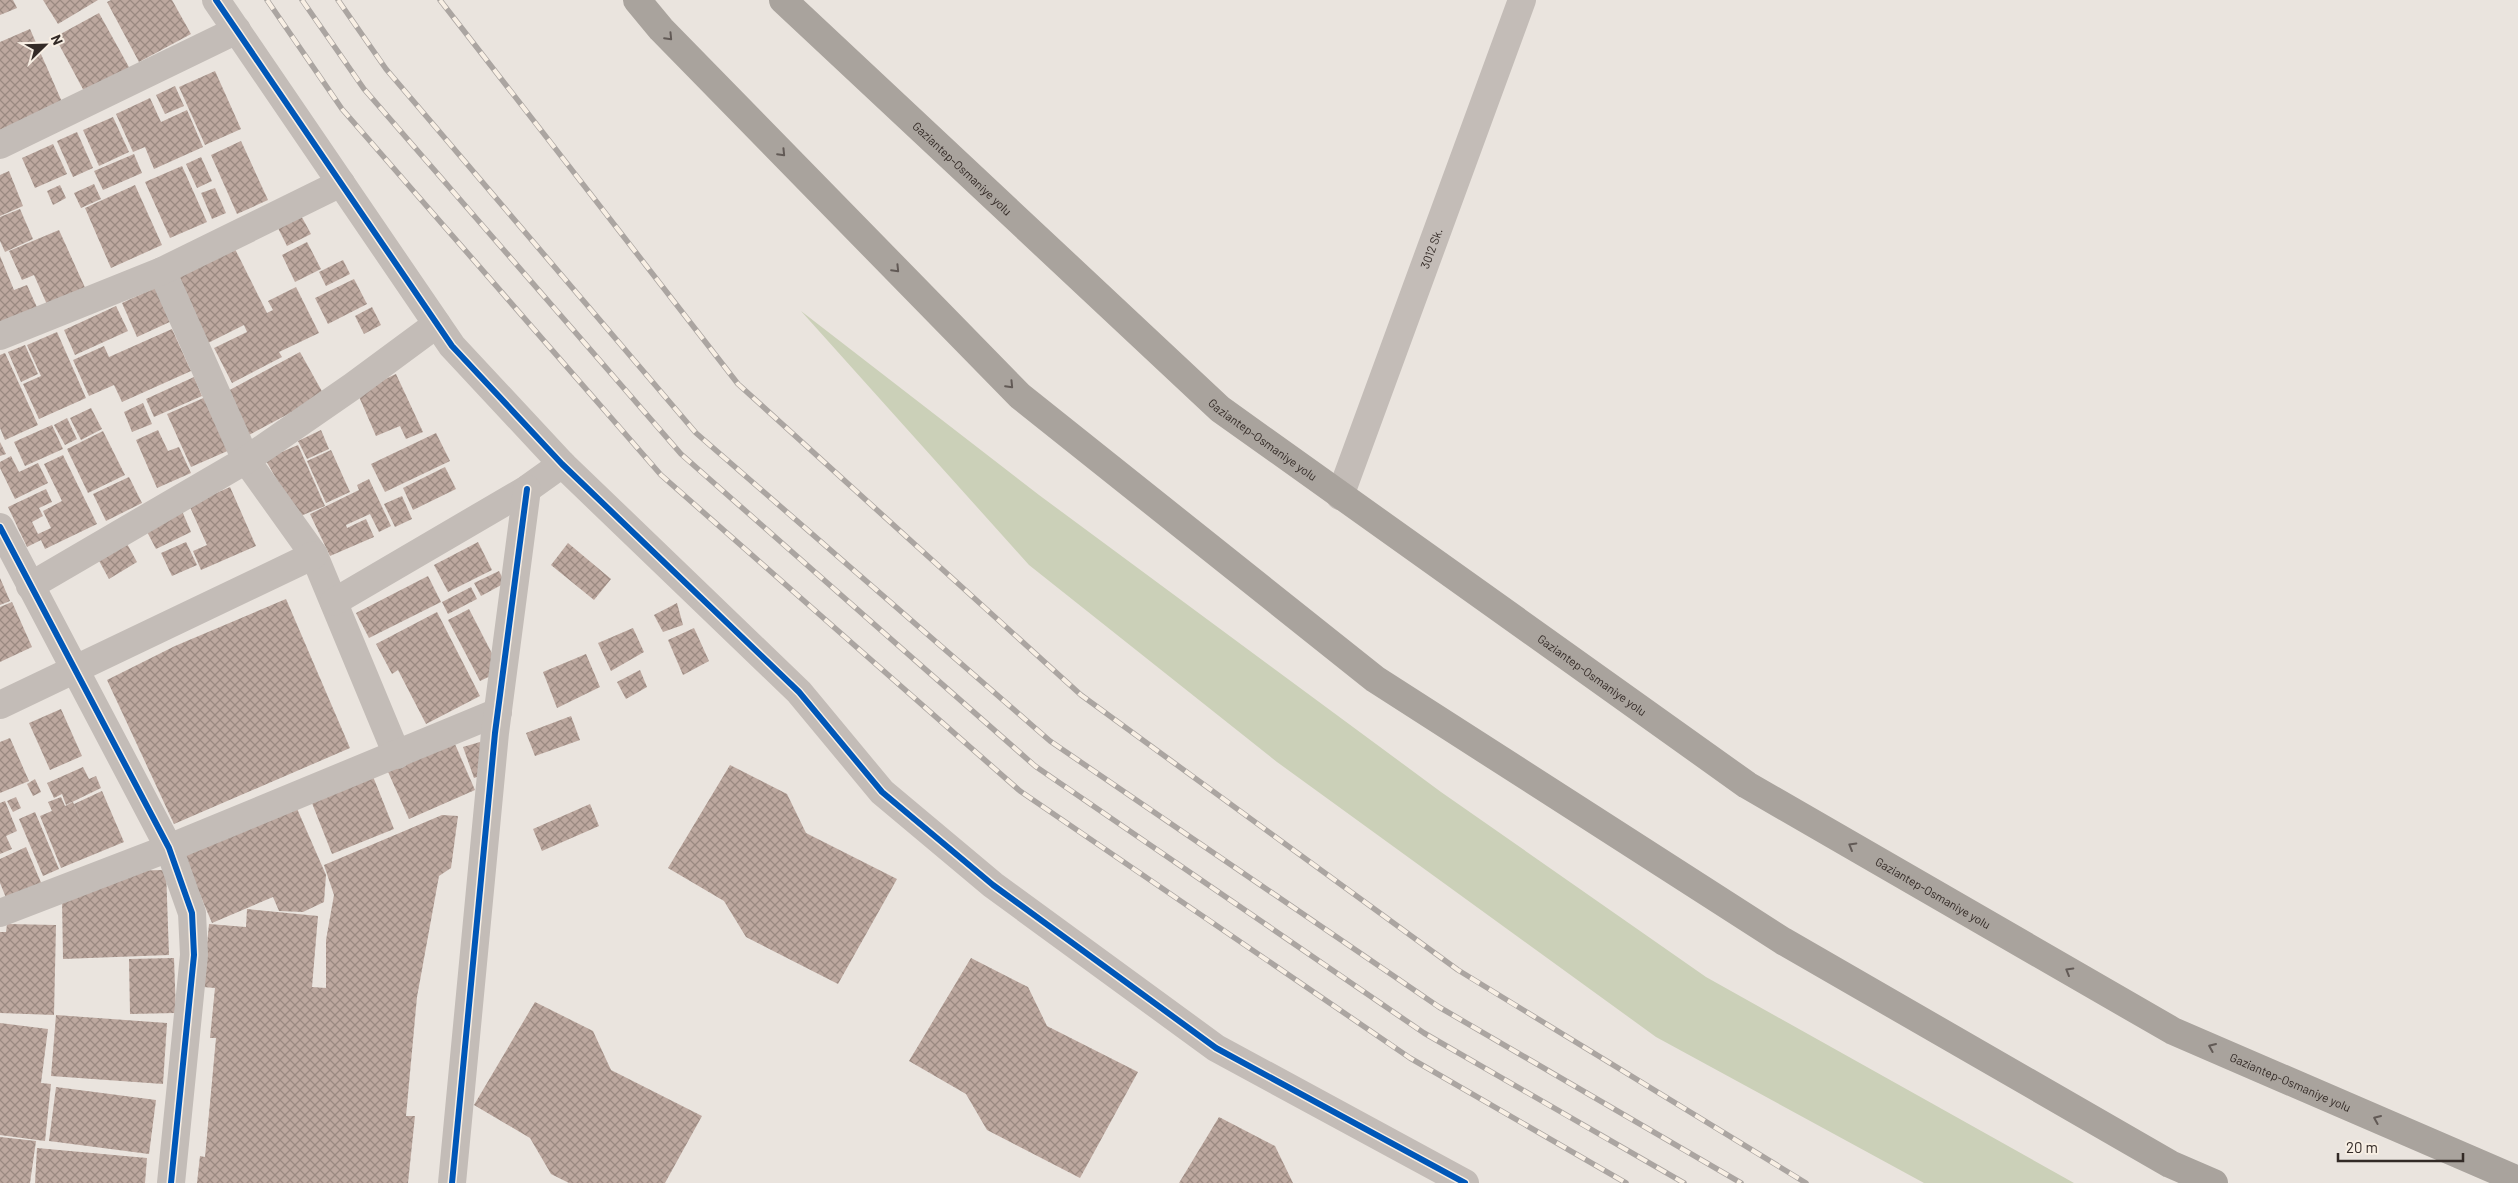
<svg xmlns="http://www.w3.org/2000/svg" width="2518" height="1183" font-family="Barlow,sans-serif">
  <defs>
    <pattern id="building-cross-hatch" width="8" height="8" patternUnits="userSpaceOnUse" patternTransform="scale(1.25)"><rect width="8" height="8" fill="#bda89f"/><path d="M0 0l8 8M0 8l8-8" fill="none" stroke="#9a8981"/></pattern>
  </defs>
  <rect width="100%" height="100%" fill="#eae4de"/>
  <polygon fill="#cbd0b8" points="801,311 1039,495 1441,792 1706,977 2074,1183 1924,1183 1656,1037 1277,762 1029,565"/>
  <g fill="url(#building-cross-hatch)">
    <polygon points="0,0 13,0 17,8 0,15"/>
    <polygon points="43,0 98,0 58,24"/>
    <polygon points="111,0 172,0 191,34 139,62 107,2"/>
    <polygon points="99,13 130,69 85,93 55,37"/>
    <polygon points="30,29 62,102 0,130 0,42"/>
    <polygon points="215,71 241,129 205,145 179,87"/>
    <polygon points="175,86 184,106 165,114 156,95"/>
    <polygon points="150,98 161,122 187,110 203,147 154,169 145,147 133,152 116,114"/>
    <polygon points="113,117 129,152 99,166 83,130"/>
    <polygon points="77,132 93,168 73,177 57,141"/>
    <polygon points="241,141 268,200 237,214 211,155"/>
    <polygon points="53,144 67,174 35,188 22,158"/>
    <polygon points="134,154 142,173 103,190 94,171"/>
    <polygon points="201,157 212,181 197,188 186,164"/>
    <polygon points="182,166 207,222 170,238 145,182"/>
    <polygon points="9,171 23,206 0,216 0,175"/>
    <polygon points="94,184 101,199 81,208 74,193"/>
    <polygon points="60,185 66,198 53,205 47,191"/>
    <polygon points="135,185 162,245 111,268 85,208"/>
    <polygon points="215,188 226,213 212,219 201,193"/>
    <polygon points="20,209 33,239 5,252 0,241 0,217"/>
    <polygon points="298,210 311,234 287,246 275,222"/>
    <polygon points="59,230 87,292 49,309 34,275 22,280 9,251"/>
    <polygon points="307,242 321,269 295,282 282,255"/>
    <polygon points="235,249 267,313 273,310 268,301 296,287 319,333 279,352 282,357 232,383 214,348 247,332 244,325 204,345 171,280"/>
    <polygon points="0,256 14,290 27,285 40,314 0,324"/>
    <polygon points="343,260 350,274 326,286 319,272"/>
    <polygon points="354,279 367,304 328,324 315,298"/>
    <polygon points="159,286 174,320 137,337 122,303"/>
    <polygon points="116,306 128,331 75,355 64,330"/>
    <polygon points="372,307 381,325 364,334 355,316"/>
    <polygon points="172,329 191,371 122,402 114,385 89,396 73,360 104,346 109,357"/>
    <polygon points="57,332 86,398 39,419 23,384 41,376 27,345"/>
    <polygon points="25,345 38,374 21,382 8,352"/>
    <polygon points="300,352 324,395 249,435 226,392"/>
    <polygon points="5,353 38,425 5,440 0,428 0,355"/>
    <polygon points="396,374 423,432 406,439 400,426 376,436 357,392"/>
    <polygon points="194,377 202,396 154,417 146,399"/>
    <polygon points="208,396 232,449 191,467 167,414"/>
    <polygon points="143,403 152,424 132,432 124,412"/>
    <polygon points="91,408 102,429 81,440 70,418"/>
    <polygon points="67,418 77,439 65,445 54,425"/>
    <polygon points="52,425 63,449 25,466 14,442"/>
    <polygon points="158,430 168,451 179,447 191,473 157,488 136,440"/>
    <polygon points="321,430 329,449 307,459 298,441"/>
    <polygon points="103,431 125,475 88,493 67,449"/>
    <polygon points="436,433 450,461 385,492 371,464"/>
    <polygon points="0,442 6,454 0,456"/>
    <polygon points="298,445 325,506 298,517 265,459"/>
    <polygon points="331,450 350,492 326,503 307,461"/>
    <polygon points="63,455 97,524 45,549 41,540 27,547 8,507 46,489 52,502 39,508 43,516 32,522 38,534 51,528 43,511 62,501 44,464"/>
    <polygon points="11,456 19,472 38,463 48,483 15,499 0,468 0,462"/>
    <polygon points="445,467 456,489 413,510 403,488"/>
    <polygon points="129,477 142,503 106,521 93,494"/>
    <polygon points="369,479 391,526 379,532 370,514 346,525 347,528 366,519 374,537 330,556 310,514 359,490 357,485"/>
    <polygon points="230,487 256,546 201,570 193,551 207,545 189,505"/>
    <polygon points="402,496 412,519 395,527 384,504"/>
    <polygon points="182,511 191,532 156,549 145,528"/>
    <polygon points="126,542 137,562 109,579 98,559"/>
    <polygon points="186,542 197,565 172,576 161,553"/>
    <polygon points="478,542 492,570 448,592 434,565"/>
    <polygon points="568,543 611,579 594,600 551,565"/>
    <polygon points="499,571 505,583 481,596 474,583"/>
    <polygon points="428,576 441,602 369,638 356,613"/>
    <polygon points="0,578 10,601 0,605"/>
    <polygon points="471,587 477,599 448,614 442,602"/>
    <polygon points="286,599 350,748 174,824 107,680 175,646"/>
    <polygon points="12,602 32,647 0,662 0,607"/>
    <polygon points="677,603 683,625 663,632 654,615"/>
    <polygon points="469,609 501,671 480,681 448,620"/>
    <polygon points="437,612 480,696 426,724 398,670 392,674 376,644"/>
    <polygon points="633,628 644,652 611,671 598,643"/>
    <polygon points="694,628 709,661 683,675 668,640"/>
    <polygon points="586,654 600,687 557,708 543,672"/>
    <polygon points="640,670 647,687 626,699 617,682"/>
    <polygon points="61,709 82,756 50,770 29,723"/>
    <polygon points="571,716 580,740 535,756 526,733"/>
    <polygon points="451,735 475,790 409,819 385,765"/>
    <polygon points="10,738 29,781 0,793 0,742"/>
    <polygon points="480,742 490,773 474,778 463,747"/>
    <polygon points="730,765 787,794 806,833 897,879 838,984 746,937 724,901 668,868"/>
    <polygon points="83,767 89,779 96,776 101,788 66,805 62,794 54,798 47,783"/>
    <polygon points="372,774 394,829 332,854 310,798"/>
    <polygon points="35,779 41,792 33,796 27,784"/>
    <polygon points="102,791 124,842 61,868 40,816 52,811 48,802 61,797 65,806 73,802 84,829 74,804"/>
    <polygon points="16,797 21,808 13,812 7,801"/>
    <polygon points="5,801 17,831 6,836 12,849 0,854 0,803"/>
    <polygon points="295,804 326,875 324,902 303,912 279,911 273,897 212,923 182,852"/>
    <polygon points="590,804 599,826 542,851 533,829"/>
    <polygon points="35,812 59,869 43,876 19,819"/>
    <polygon points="442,815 458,816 451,868 439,876 417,997 406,1116 415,1116 408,1183 197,1183 200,1156 205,1157 216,1038 210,1038 215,988 203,987 209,924 246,927 247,909 318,916 312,987 326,988 326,940 334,895 324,865"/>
    <polygon points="26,847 42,885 7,900 0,883 0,859"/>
    <polygon points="166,870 169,955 63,959 62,898 113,871"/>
    <polygon points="7,924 56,925 54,1015 0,1013 0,932 6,932"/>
    <polygon points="174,958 176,1013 130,1014 129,959"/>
    <polygon points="971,958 1028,987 1047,1026 1138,1072 1080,1178 987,1130 966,1094 909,1061"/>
    <polygon points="535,1002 593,1031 611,1070 702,1116 665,1183 569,1183 551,1174 530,1138 474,1105"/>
    <polygon points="56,1015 167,1023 163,1084 51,1076"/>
    <polygon points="0,1023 48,1029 41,1083 51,1084 45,1141 0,1135"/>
    <polygon points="56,1087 156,1100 149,1154 49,1141"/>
    <polygon points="1219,1117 1275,1146 1293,1183 1179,1183"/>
    <polygon points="0,1137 36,1141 30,1183 0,1183"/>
    <polygon points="37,1148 147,1158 145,1183 35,1183"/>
  </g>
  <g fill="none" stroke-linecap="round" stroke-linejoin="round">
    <g stroke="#c3bcb7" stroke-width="28">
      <polyline points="216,0 452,346 562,464 799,692 882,792 993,885 1216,1048 1465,1183"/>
      <polyline points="0,145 237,30"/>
      <polyline points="162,271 246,460 314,555 397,755"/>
      <polyline points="0,336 162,271 341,183"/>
      <path id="s1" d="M1340,496L1522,0"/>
      <polyline points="0,527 169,848 192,913 194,955 171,1183"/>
      <polyline points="30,586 246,460 353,386 437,324"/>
      <polyline points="334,602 527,489 562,464"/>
      <polyline points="0,705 314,555"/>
      <polyline points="0,913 169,848 498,712"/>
      <polyline points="452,1183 495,733 527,489"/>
    </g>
    <g stroke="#a9a39d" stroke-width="28">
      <polyline points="637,0 661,29 1020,396 1375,679 1783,941 2170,1164 2214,1183"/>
      <path id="s2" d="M783,0L1220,409L1747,785L2173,1031L2518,1180"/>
    </g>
    <g stroke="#aba5a1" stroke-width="5.5">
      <g id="rail">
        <polyline points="267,0 342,109 661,475 1020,791 1410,1058 1626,1183"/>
        <polyline points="302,0 364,89 681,454 1035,766 1424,1033 1684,1183"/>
        <polyline points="338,0 386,69 696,433 1050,741 1439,1007 1741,1183"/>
        <polyline points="440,0 738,384 1081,695 1458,970 1806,1183"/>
      </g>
    </g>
    <use href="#rail" stroke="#f8efe4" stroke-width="4" stroke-dasharray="11" stroke-linecap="butt"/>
    <g stroke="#f8efe4" stroke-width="9">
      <g id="cycleway">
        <polyline points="216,0 452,346 562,464 799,692 882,792 993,885 1216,1048 1465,1183"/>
        <polyline points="0,527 169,848 192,913 194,955 171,1183"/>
        <polyline points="452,1183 495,733 527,489"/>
      </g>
    </g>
    <use href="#cycleway" stroke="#0057b8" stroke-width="6"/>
  </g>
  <defs><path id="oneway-chevron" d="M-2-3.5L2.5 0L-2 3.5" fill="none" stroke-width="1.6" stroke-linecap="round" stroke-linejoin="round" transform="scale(1.25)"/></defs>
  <g stroke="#625a56">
    <use href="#oneway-chevron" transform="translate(669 37) rotate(46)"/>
    <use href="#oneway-chevron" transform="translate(782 153) rotate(46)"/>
    <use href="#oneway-chevron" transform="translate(896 269) rotate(46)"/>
    <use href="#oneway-chevron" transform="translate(1010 385) rotate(46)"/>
    <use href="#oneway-chevron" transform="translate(1852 846) rotate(-150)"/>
    <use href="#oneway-chevron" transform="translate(2069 971) rotate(-150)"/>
    <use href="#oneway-chevron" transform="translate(2212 1047) rotate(-157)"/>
    <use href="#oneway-chevron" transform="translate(2377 1119) rotate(-157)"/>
  </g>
  <g text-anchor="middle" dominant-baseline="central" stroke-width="4" stroke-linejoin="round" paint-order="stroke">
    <g font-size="12" fill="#332a26" stroke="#f8efe4">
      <text stroke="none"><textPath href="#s2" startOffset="246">Gaziantep-Osmaniye yolu</textPath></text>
      <text stroke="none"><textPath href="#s1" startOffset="264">3012 Sk.</textPath></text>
      <text stroke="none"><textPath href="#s2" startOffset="651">Gaziantep-Osmaniye yolu</textPath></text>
      <text stroke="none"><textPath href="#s2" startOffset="1056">Gaziantep-Osmaniye yolu</textPath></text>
      <text stroke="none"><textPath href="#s2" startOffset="1461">Gaziantep-Osmaniye yolu</textPath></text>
      <text stroke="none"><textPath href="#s2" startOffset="1866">Gaziantep-Osmaniye yolu</textPath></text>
    </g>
  </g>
  <g transform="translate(45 45) rotate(67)" stroke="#f8efe4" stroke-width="4" paint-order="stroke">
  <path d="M0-4L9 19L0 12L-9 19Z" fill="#332a26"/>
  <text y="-8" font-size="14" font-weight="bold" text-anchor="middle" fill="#332a26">N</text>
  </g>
  <path d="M2338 1153v8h125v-8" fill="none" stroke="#332a26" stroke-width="2.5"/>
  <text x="2346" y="1153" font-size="15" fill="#332a26" stroke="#f8efe4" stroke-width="4" paint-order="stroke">20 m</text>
</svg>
